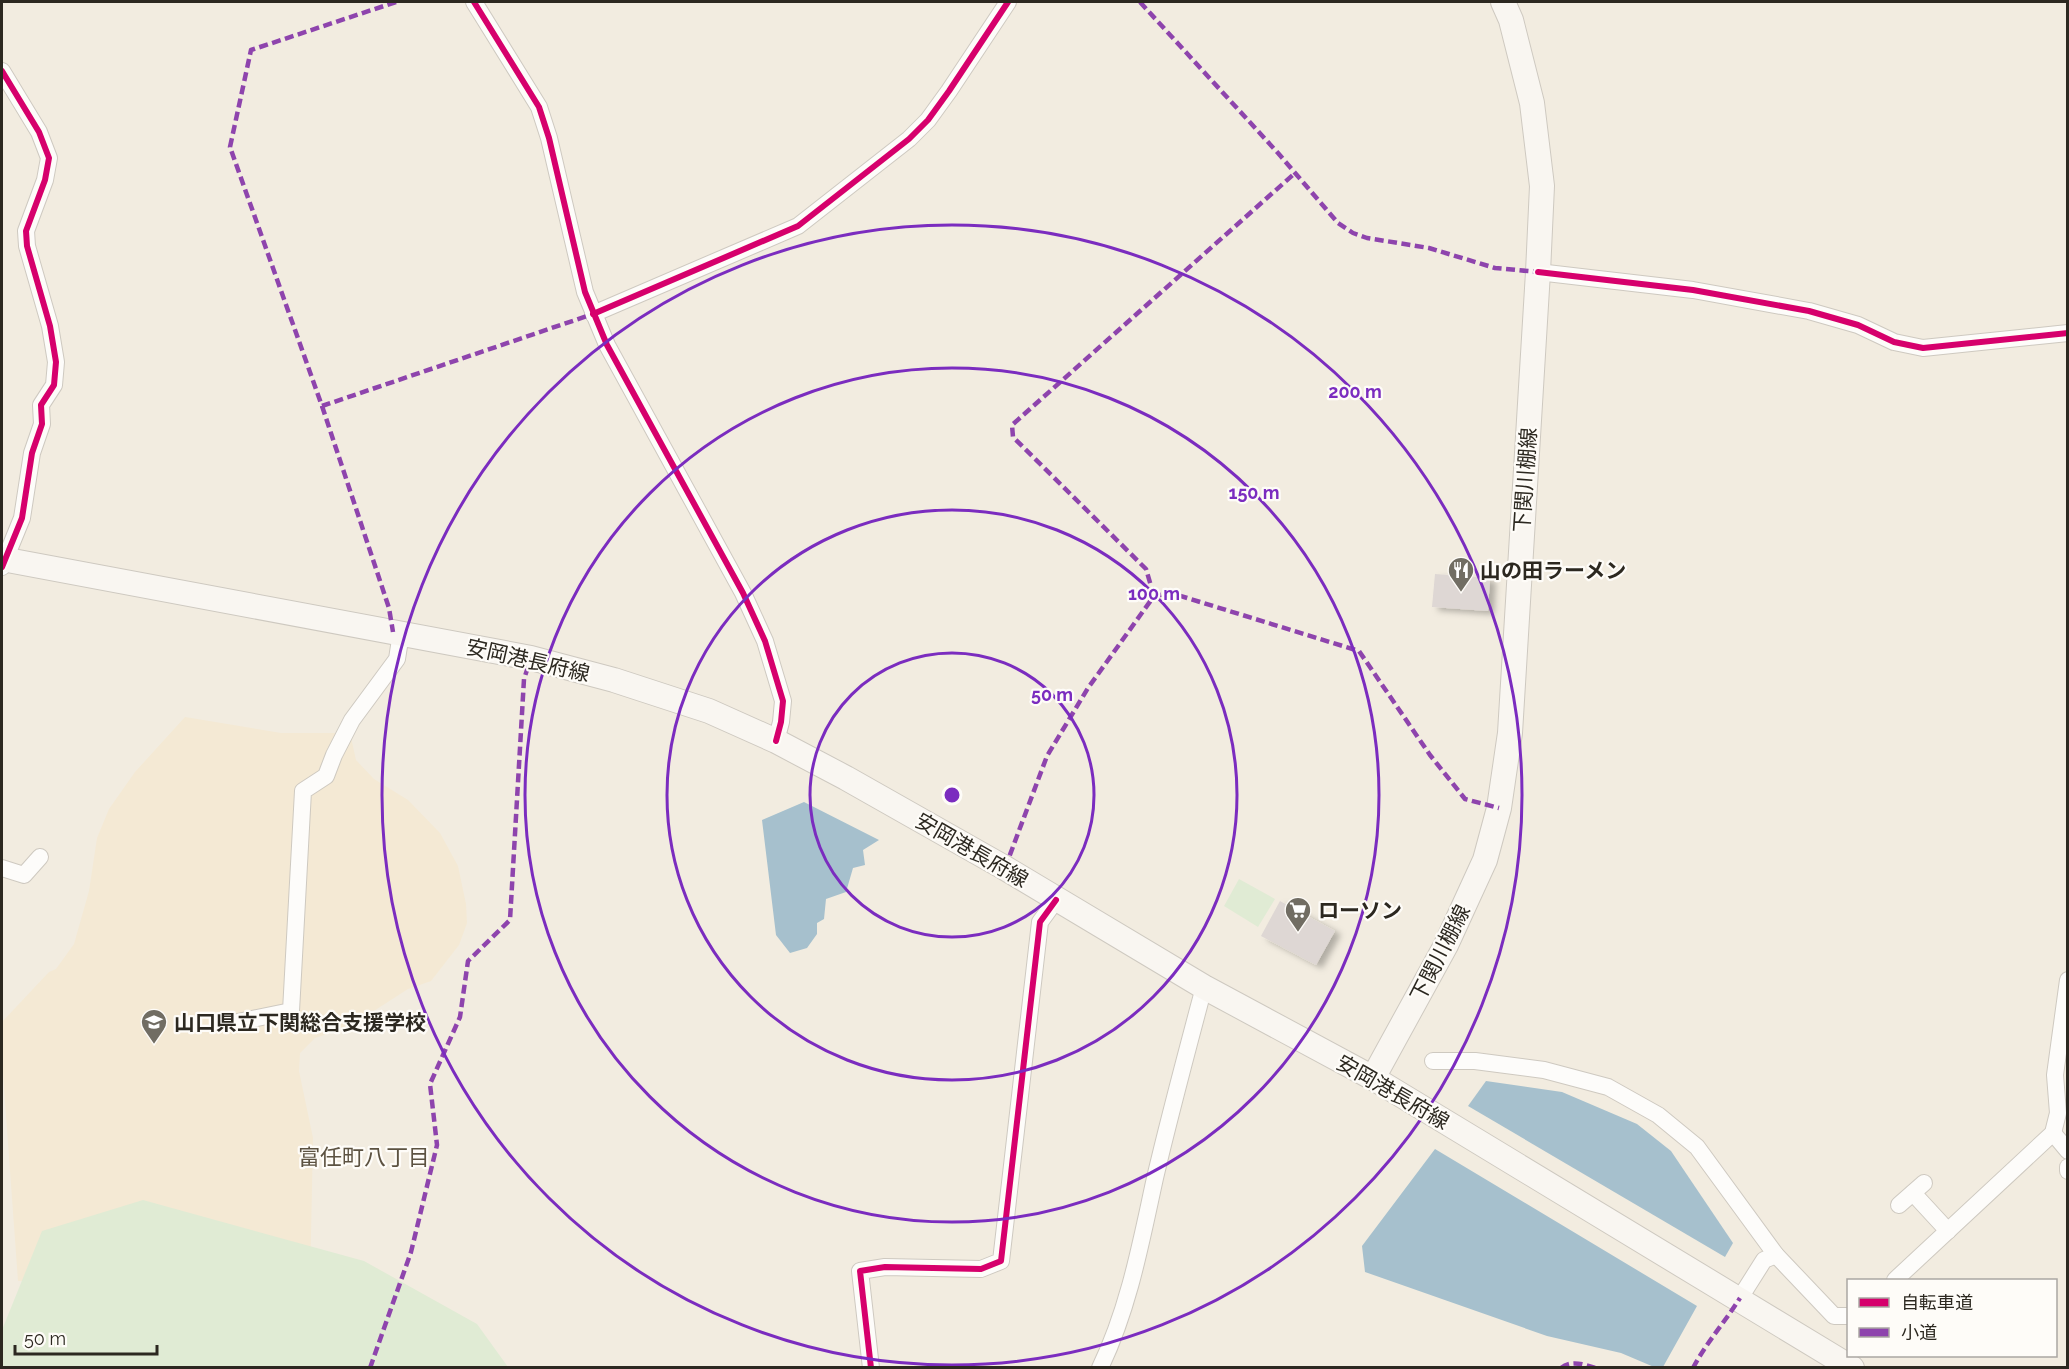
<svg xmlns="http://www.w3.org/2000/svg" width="2069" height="1369" font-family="Raleway,'Noto Sans JP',sans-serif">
  <defs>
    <filter id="shadow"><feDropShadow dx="6" dy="3.5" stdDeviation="3" flood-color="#0004"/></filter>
  </defs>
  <rect width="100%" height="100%" fill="#f2ece0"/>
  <polygon fill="#f4e9d4" points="185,717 281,733 350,733 356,760 374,779 408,800 440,833 458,866 466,904 467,923 459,945 431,981 408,989 349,1027 315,1038 300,1053 299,1071 313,1138 310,1285 98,1279 18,1281 2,1060 2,1022 49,972 56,969 74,944 89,891 97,838 109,809 135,772"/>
  <g fill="#e0ebd4">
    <polygon points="1239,879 1275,899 1258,927 1224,906"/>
    <polygon points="143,1200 364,1261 477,1324 508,1367 3,1367 2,1330 42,1231"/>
  </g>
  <g fill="#a6c0cd">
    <polygon points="804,802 879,840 863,850 865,865 853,868 846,892 826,899 824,919 817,923 817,934 807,948 790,953 776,935 762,820"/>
    <polygon points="1486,1081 1562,1092 1637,1124 1671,1151 1733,1243 1725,1257 1468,1106"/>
    <polygon points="1435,1149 1697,1306 1663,1367 1654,1367 1621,1353 1547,1336 1365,1272 1362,1246"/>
  </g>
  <g fill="#ded7d4" filter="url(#shadow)">
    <polygon points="1435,574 1490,578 1488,611 1432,607"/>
    <polygon points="1280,901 1335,931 1316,965 1261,936"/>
  </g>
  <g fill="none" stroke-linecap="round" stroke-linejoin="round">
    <g stroke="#cec9c0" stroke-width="18">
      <g id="street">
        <polyline points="474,2 539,107 549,138 585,292 607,345 743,593 765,641 783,701 781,722 776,741"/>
        <polyline points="2,71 39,132 49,158 45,180 26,231 27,246 50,326 56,362 54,385 41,405 42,424 32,453 22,518 2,567"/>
        <polyline points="1538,272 1693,290 1809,311 1858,325 1894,342 1923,348 2068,333"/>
        <polyline points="593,314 798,226 909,139 928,120 949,91 1008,2"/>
        <polyline points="2,868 24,875 40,857"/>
        <polyline points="238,1022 291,1011 303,791 326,776 334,755 352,720 397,659 401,633"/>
        <polyline points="1433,1061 1475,1061 1544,1070 1608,1087 1658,1115 1697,1147 1776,1255 1834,1316 1848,1316"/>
        <polyline points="2053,1133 2068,1151"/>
        <polyline points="2068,1167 2068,1171"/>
        <polyline points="1913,1193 1948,1231"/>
        <polyline points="1899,1205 1924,1183"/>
        <polyline points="1895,1280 2053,1133 2058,1113 2055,1075 2068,980"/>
        <polyline points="1740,1298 1764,1260 1776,1255"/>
        <polyline points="871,1368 860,1271 885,1267 981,1269 1001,1261 1040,922 1056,900"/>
        <path d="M1100,1368C1129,1308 1141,1242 1155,1178C1170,1114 1187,1051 1204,987"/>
      </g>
    </g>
    <g stroke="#cec9c0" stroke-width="26">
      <g id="secondary">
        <polyline points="2,559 531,658 614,680 709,711 776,741 846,778 1005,868 1204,987 1373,1078 1852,1368"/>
        <polyline points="1373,1078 1446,945 1485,860 1499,808 1510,733 1538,272 1542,186 1532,103 1511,20 1503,2"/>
      </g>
    </g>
    <use href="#street" stroke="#fdfcfa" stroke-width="16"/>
    <use href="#secondary" stroke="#f9f6f1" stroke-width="24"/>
    <g stroke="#8e44ad" stroke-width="4.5" stroke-dasharray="9 4.5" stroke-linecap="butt">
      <polyline points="396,2 251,50 230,147 322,406 593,314"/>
      <polyline points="1140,2 1278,153 1338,223 1353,233 1367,238 1429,248 1495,268 1538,272"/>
      <polyline points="322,406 389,608 393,632"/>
      <polyline points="1154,596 1146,569 1013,437 1012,425 1295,173"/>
      <polyline points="1005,868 1047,756 1088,688 1154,596 1171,593 1359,651 1430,755 1465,799 1499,808"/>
      <polyline points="370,1368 411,1252 437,1145 430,1084 460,1017 468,961 510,920 524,679 531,658"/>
      <path d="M1561,1368C1571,1360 1583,1364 1595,1368"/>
      <path d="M1693,1368C1706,1343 1725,1322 1740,1298"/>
    </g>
    <g stroke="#fefcf8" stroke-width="10">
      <g id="cycleway">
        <polyline points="474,2 539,107 549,138 585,292 607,345 743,593 765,641 783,701 781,722 776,741"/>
        <polyline points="2,71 39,132 49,158 45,180 26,231 27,246 50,326 56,362 54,385 41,405 42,424 32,453 22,518 2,567"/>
        <polyline points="1538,272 1693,290 1809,311 1858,325 1894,342 1923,348 2068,333"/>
        <polyline points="593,314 798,226 909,139 928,120 949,91 1008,2"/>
        <polyline points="871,1368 860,1271 885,1267 981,1269 1001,1261 1040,922 1056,900"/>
      </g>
    </g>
    <use href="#cycleway" stroke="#d6006c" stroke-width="6"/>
  </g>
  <g fill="none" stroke="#7b2cbf" stroke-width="3">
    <circle cx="952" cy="795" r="142"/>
    <circle cx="952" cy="795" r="285"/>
    <circle cx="952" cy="795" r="427"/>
    <circle cx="952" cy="795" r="570"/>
  </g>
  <defs>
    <g id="restaurant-pin" transform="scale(1.35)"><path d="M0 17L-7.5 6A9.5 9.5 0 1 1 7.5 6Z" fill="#716d63" stroke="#fefcf8"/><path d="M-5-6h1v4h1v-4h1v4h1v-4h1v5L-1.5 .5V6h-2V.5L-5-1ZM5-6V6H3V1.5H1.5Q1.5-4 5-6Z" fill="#fff"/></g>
    <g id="supermarket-pin" transform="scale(1.35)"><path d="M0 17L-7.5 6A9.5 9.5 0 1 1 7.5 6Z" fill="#716d63" stroke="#fefcf8"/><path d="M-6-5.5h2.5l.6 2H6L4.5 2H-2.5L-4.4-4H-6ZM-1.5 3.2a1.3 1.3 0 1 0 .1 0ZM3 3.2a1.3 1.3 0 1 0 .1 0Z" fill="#fff"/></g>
    <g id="school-pin" transform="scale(1.35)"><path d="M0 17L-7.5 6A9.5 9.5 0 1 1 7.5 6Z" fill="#716d63" stroke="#fefcf8"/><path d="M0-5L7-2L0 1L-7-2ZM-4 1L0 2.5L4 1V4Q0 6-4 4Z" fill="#fff"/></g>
  </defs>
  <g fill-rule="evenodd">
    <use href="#restaurant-pin" x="1461" y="570"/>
    <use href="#supermarket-pin" x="1298" y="910"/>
    <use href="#school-pin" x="154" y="1022"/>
  </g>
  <g text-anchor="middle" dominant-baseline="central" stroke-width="4.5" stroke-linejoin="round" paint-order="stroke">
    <g font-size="21" fill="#2c2820" stroke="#fefcf8">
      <text transform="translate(1525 480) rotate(-86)">下関川棚線</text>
      <text transform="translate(528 660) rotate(13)">安岡港長府線</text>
      <text transform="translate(972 850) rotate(30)">安岡港長府線</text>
      <text transform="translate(1440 953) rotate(-63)">下関川棚線</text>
      <text transform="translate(1393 1092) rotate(30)">安岡港長府線</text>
    </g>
    <g font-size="21" font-weight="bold" fill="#2c2820" stroke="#fefcf8" text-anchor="start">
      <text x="1480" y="570">山の田ラーメン</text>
      <text x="1318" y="910">ローソン</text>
      <text x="174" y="1022">山口県立下関総合支援学校</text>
    </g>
    <g font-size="22" fill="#5c5241" stroke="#fefcf8">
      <text x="364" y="1157">富任町八丁目</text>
    </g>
  </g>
  <circle cx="952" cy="795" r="9" fill="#7b2cbf" stroke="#fefcf8" stroke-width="3"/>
  <g font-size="18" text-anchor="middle" font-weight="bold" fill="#7b2cbf" stroke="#fefcf8" stroke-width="4.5" stroke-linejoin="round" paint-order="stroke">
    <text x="1355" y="398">200 m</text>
    <text x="1254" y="499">150 m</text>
    <text x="1154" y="600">100 m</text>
    <text x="1052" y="701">50 m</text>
  </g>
  <rect width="2069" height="1369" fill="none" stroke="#2c2820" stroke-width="6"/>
  <rect x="1847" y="1279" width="210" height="78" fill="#fefcf8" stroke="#aaa7a2" stroke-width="1.5"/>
  <rect x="1859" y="1298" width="30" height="9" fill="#d6006c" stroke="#aaa7a2" stroke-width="1.5"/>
  <text x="1901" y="1309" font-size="18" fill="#2c2820">自転車道</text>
  <rect x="1859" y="1328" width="30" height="9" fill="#8e44ad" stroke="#aaa7a2" stroke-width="1.5"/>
  <text x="1901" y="1339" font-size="18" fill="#2c2820">小道</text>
  <path d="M15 1345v9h142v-9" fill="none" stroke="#2c2820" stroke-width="3"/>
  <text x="24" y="1345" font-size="18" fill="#2c2820" stroke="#fefcf8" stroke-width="4.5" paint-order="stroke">50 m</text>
</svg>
